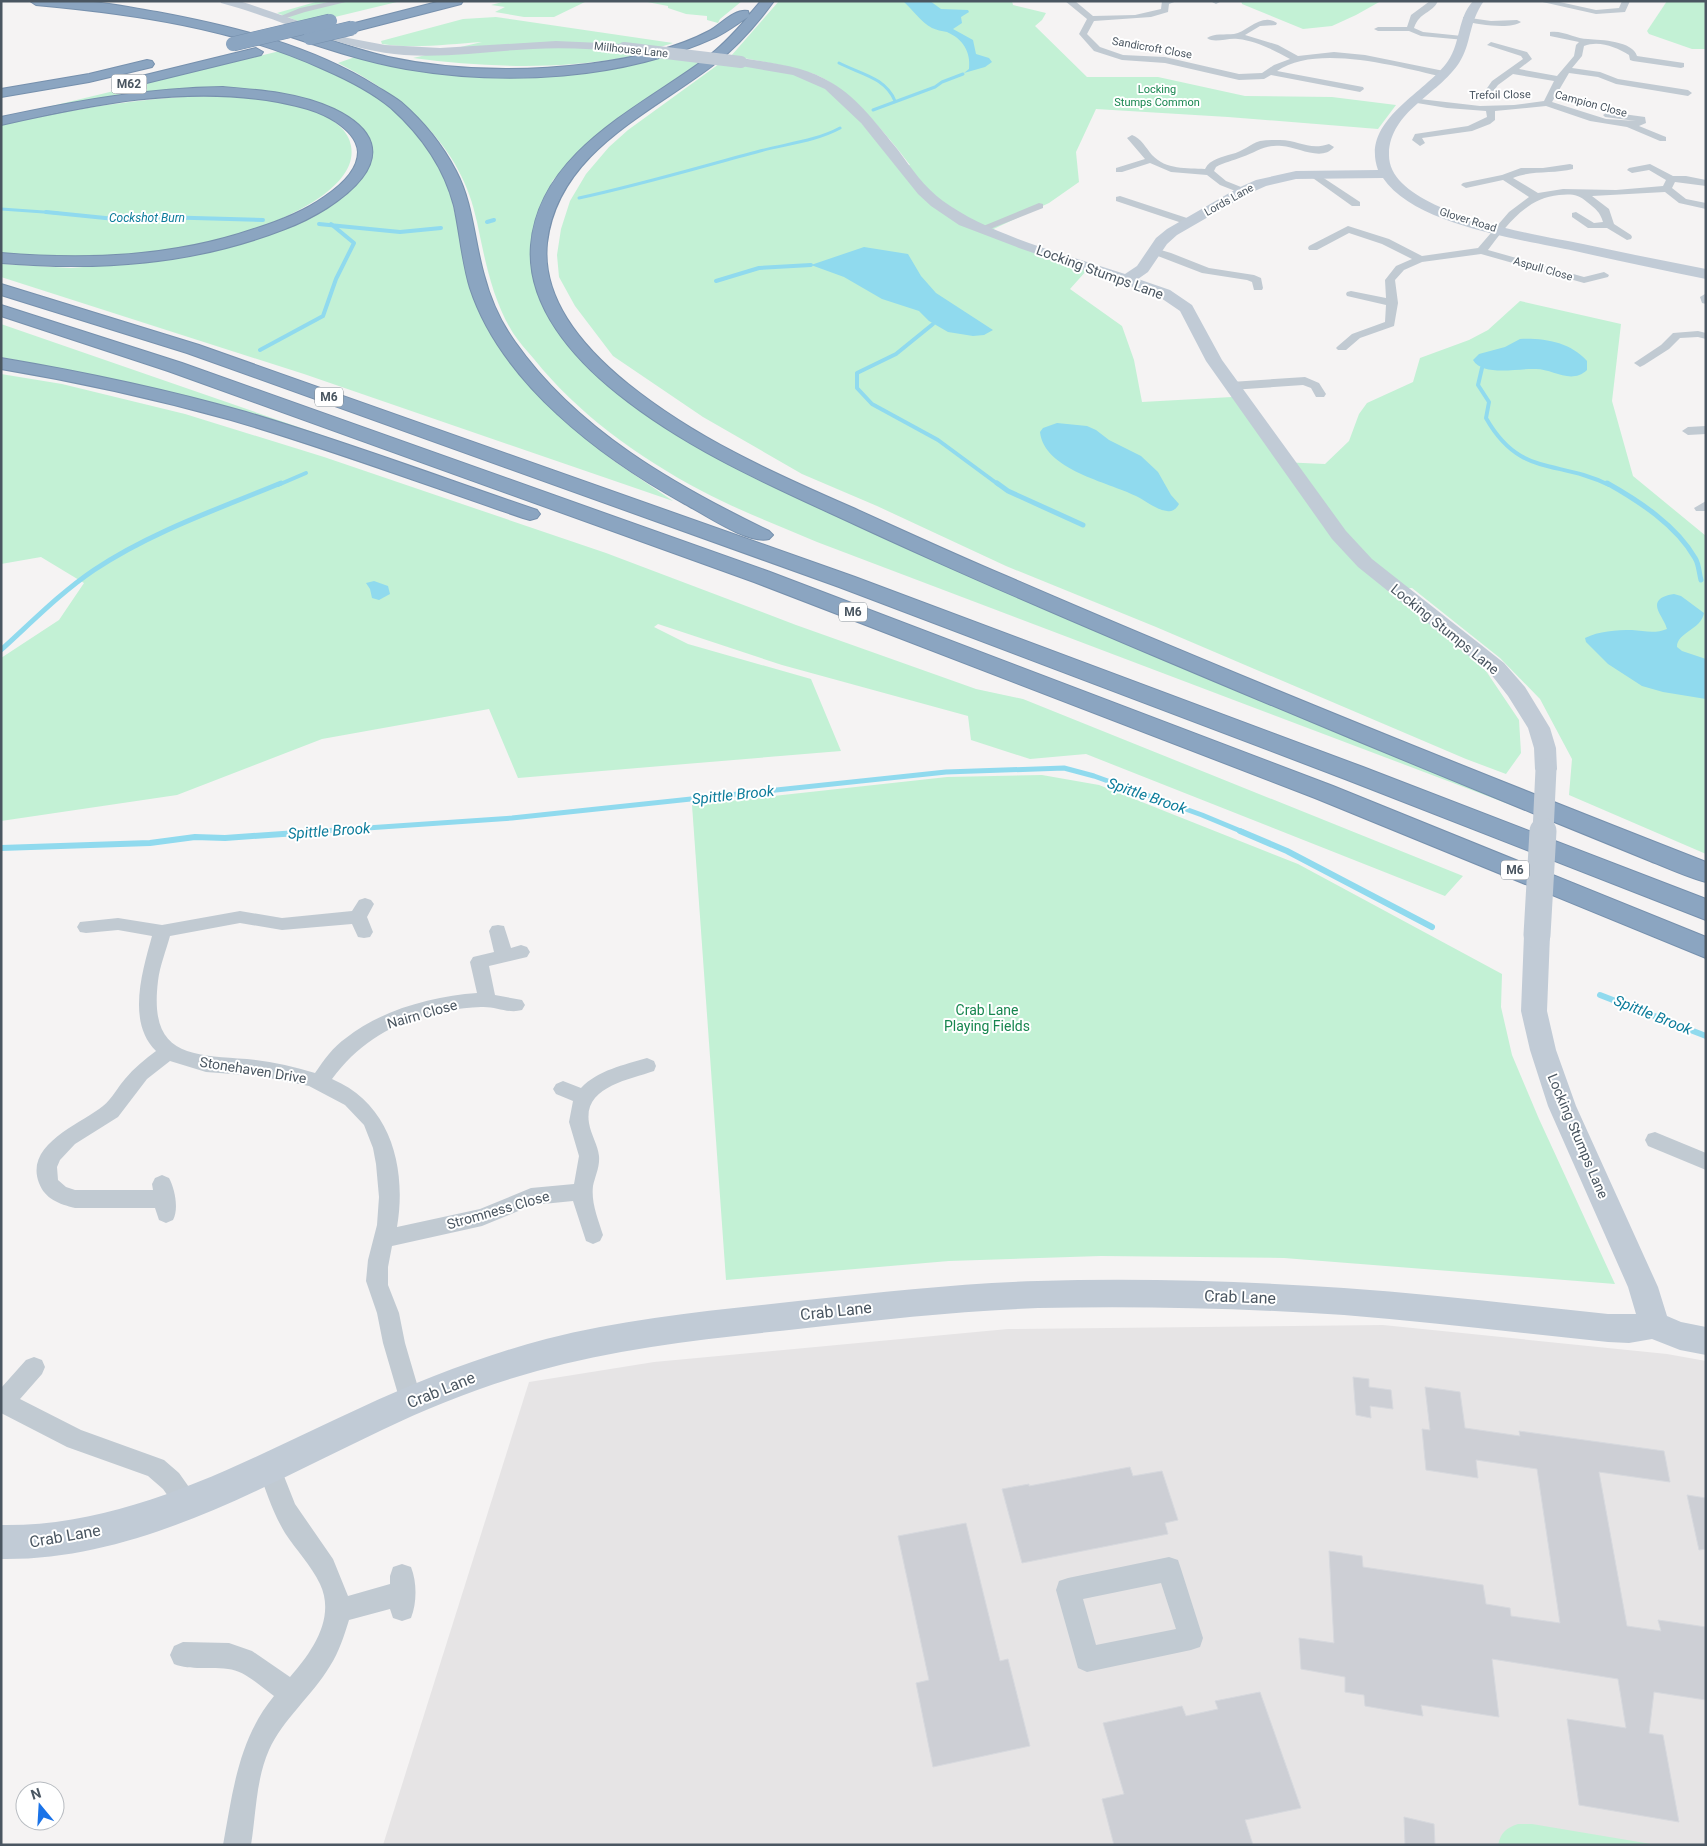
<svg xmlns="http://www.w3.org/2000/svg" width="1707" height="1846" font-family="Roboto,sans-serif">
  <rect width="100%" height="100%" fill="#f5f3f3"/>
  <polygon fill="#e6e4e5" points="1383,1325 1667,1354 1706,1361 1706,1845 383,1845 529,1382 654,1362 1008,1329"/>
  <g fill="#c3f1d5">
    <polygon points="319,1 401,1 306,24 277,13"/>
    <polygon points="506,1 587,1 554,17 524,17 495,12 505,7 491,5"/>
    <polygon points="642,1 742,1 720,19 718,23 707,20 707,16 686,14 668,8 668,6"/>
    <path d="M779,1H1012L1013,5L1046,13L1042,20L1035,26L1087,77H1158L1245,96L1332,97L1396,105L1378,129L1228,117L1096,109L1076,152L1079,182L1049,203L985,233L1087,270L1070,289L1122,326L1134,360L1142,402L1232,397L1281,462L1325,464L1349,441L1359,414L1367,403L1413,382L1420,358L1469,340L1488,330L1520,301L1621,324L1612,401L1633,476L1706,536V854L1569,795L1572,759L1540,699L1500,658L1412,588L1388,589L1452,639L1486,671L1519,720L1521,753L1506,774L1466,759L1156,627L1006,566L877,506L802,474L703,417L613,356L575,306L559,277L557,255L561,229L570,201L586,174L609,147L628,130L719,64C754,67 800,67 829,90C854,110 877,143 898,168L910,165C889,137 847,86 814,74C788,65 759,61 731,56Z"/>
    <polygon points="1241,1 1381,1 1356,15 1332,26 1303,29 1242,4"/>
    <polygon points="1667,1 1706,1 1706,49 1692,49 1649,34 1647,31"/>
    <path d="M496,17L673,43C656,48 639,55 622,58C552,70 483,67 413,58L482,42C450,44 415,49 382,44L381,41L463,19Z"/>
    <polygon points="284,50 303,57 370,91 395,111 428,145 448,185 459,231 499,343 510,363 545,402 589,441 614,461 673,501 304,374 1,277 1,264 71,268 158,261 294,223 370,162 372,155 369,141 361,128 338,111 315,103 228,89 31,111"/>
    <path d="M664,56L702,61L629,110L553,180L535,221L531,250L532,265L547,311L677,433L1150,652L1519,808L817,542C778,525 737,510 700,490C638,457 578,414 534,359C527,351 519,342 513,333C492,299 485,260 477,222C462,146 404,96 338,63L355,57L379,64L422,72L489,76Z"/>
    <path d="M229,96C260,99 293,101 321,114C334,120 349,131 351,146C360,193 264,228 230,237C195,247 161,252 126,255C113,257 100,259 88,259C59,258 30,255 1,253V124C77,109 151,95 229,96Z"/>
    <polygon points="1,324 359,448 118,381 1,357"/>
    <polygon points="1,374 62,384 185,414 324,457 606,553 796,625 976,689 1023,699 1463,876 1445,896 1086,754 1030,759 971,740 968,716 782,665 658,624 654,627 688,644 811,679 841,751 518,778 489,709 322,739 177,795 1,821 1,658 59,620 84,583 41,557 1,564"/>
    <polygon points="1042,775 1099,785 1298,864 1502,974 1501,1007 1512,1055 1539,1119 1615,1284 1284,1258 1101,1256 949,1261 726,1280 692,805 947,777"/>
    <path d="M1518,1824H1532L1657,1845H1498C1501,1832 1506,1828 1518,1824Z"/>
  </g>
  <g fill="#90daee">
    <path d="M903,1H930L941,9L968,10L969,12L961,17L962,23L953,29L973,40L976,54L989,58L992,62L985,67L964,73L969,69C971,52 963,39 947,32C942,31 936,30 932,28C921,22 912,9 903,1Z"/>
    <polygon points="864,247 908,254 921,276 936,293 993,330 984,335 973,336 948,332 929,321 919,311 882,299 844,277 811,265"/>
    <path d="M1520,339C1544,338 1570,342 1587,361V370C1571,385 1553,369 1536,369C1519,368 1483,377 1473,360L1479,354L1505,347Z"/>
    <path d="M1057,423L1087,426L1096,430L1109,440L1141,456L1158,472L1171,495L1179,504C1176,509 1173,512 1167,511C1156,510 1145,500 1136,496C1108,482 1044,470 1040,432L1043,428Z"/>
    <polygon points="374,581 388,586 390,594 379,600 372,598 370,589 366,583"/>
    <path d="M1674,594L1681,596L1704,613C1701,630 1677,632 1677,647L1682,651L1706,659V699L1663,692L1642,686L1608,664L1586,642L1585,638C1599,631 1616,630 1632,630C1644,631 1655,634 1667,629C1665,617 1642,599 1674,594Z"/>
  </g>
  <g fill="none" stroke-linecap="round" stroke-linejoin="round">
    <g stroke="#90daee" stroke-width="3">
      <path d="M839,63C860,74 885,77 895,101"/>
      <polyline points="873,110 935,87 942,82 963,74"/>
      <path d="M579,198C640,185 700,167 760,151C786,144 816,141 840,128"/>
      <polyline points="1,209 58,213"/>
    </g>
    <g stroke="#90daee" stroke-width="4">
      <polyline points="46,212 125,220 159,217 263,220"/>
      <polyline points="487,222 494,220"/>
      <polyline points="319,224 400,232 441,228"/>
      <polyline points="716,281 759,268 811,265"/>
      <polyline points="933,324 896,354 857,373 857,388 872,404 938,440 999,485"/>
      <polyline points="260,350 323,316 336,279 354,243 331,224"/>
      <path d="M1482,368L1478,385L1489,402L1486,418C1520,478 1557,459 1609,485"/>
      <polyline points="278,485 306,473"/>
    </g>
    <g stroke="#90daee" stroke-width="5">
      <polyline points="997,483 1008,491 1083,525"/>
      <path d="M1607,483C1639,501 1676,525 1695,558C1699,564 1699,573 1701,580"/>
      <path d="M1,650C31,623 60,593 94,570C151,532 218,509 281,483"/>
      <polyline points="308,832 512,818 946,772 1064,768 1094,776 1202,815 1243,832"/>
    </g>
    <g stroke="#90daee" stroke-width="6">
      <polyline points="1240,831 1287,851 1432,927"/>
      <polyline points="1,848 150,843 195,837 225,838 326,831"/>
      <polyline points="1600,995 1706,1036"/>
    </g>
  </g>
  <g fill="#cdcfd5" stroke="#d7d9de">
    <polygon points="1353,1377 1369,1379 1369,1387 1391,1390 1393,1409 1370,1406 1371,1418 1356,1415"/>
    <polygon points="1425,1387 1460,1392 1465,1428 1520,1436 1519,1431 1664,1451 1670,1482 1599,1472 1627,1626 1661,1631 1658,1620 1706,1627 1706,1700 1654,1692 1649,1733 1663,1735 1679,1822 1579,1805 1567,1719 1626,1728 1618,1679 1492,1659 1499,1717 1421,1705 1423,1716 1365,1706 1364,1695 1345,1692 1345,1677 1301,1669 1299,1638 1334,1643 1329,1551 1362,1556 1363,1567 1483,1585 1486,1604 1510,1608 1511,1616 1560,1623 1537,1469 1476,1460 1478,1478 1426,1470 1422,1429 1430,1430"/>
    <polygon points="1130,1467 1133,1476 1162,1471 1178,1520 1165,1523 1168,1534 1022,1563 1002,1489 1029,1484 1029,1486"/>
    <polygon points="1687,1495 1706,1498 1706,1549 1699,1550"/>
    <polygon points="966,1523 1000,1661 1008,1659 1030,1746 933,1767 916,1683 929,1680 898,1536"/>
    <polygon points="1260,1692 1301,1808 1245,1820 1253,1845 1114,1845 1102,1799 1124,1794 1103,1723 1182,1706 1186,1716 1218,1709 1215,1701"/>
    <polygon points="1404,1817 1434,1824 1435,1845 1405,1845"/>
  </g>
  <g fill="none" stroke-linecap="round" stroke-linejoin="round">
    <g stroke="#7690ad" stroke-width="2">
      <g id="highway">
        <path d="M30,1C46,1 63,1 79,1C105,2 132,8 157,12C232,26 311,45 376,86C384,91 393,96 401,102C423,121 442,144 456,171C473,203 474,240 484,275C490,298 501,323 515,342C577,430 674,485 769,531L773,535L769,539C749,545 704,514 685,504C601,458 501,383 470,288C462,262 460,234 454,206C444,167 421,135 391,108C372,92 346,79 323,69C233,28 134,14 36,5Z"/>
        <polygon points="441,1 463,1 461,4 352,32 346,28 347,25"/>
        <path d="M761,1H774C757,24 738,46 716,63C652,113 558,151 547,243C541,301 586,350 628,384C695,438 773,473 851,507C902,530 954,554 1006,576C1237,676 1471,770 1706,862V882C1687,877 1668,868 1650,861C1616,847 1582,833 1547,819C1445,777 1342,735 1240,692C1111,638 983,584 856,525C774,487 689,451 618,394C574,359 526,306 531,245C539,152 639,108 705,59C721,47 735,32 748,17C737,24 727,32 716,37C622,80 506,86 406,69C366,62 327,49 288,36L287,33L293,29C325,37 356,50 388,57C453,71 522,72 588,64C629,59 673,50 709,31C720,25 735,8 748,11L749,15Z"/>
        <polygon points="256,48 263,52 261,55 126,88 119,84 121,81"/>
        <polygon points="147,60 152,61 154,64 152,67 89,82 1,97 1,89 89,74"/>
        <path d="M223,87C260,90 300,93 334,109C423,152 336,210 285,229C193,265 99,271 1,263V253C87,260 172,257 254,229C279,221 303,212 324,197C339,187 358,171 358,152C357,138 346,129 336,122C318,110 298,106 278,102C185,85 91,105 1,125V117C75,101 147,88 223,87Z"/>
        <polygon points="1,284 199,345 855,577 1363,767 1706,899 1706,920 1345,779 839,587 187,353 1,295"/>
        <polygon points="1,305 182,363 770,572 1333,786 1706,937 1706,958 1315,798 754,582 168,371 1,316"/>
        <path d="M1,358C84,372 165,389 246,412C344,441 440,477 537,510L540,514L537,518L530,520L523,518C426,485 330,449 231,420C155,399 79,382 1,369Z"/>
      </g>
    </g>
    <g fill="#c1cad2" fill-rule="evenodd">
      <polygon points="333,1 350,1 305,12 280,20 276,18 300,8"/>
      <path d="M1065,1H1075L1093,16L1135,15L1161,9L1162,1H1177L1169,4L1168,12L1151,17L1094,21L1087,34L1100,47L1123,55L1165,57L1239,74L1262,73L1274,65L1290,59C1274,50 1256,41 1238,39C1228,37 1215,44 1207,38C1214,33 1225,35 1234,34C1247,32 1262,12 1277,23L1276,25L1260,26L1245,35L1278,45L1298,56L1334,52L1365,55L1444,71L1448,74L1444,77C1399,67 1317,43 1277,71L1363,87L1364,89L1360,92L1271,75L1264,79L1239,80L1165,63L1122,60L1094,51L1079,34L1087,19Z"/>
      <polygon points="1210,1 1219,1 1220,2 1216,4"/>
      <path d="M1430,1H1438C1432,14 1420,11 1414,28L1423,32L1462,36L1466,38L1465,40L1421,36L1409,31H1378L1374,29L1378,27H1407L1411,15Z"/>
      <polygon points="1538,1 1555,1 1596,10 1619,8 1622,1 1630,1 1625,12 1596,14"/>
      <path d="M1463,17L1491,21L1517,20L1521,22C1510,30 1477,24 1463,21Z"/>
      <path d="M1550,32C1563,30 1576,39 1588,39C1601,40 1633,41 1637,56L1684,63V67L1681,68L1633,61L1630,60L1629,55C1616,47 1599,40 1584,46L1582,56L1572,68L1600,72L1618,79L1688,90L1692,93L1688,96L1616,84L1598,77L1569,73L1552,102L1606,119L1636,121L1605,117L1603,115L1608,112L1645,117L1646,123L1639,126L1666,137V141H1660L1627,127L1590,121L1546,106L1495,111V120L1490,124L1472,131L1422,138L1425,143L1420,146L1412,140L1415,134L1468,126L1487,117L1486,111L1447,108L1411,102V98L1480,106L1514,105L1544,101L1554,81L1513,74L1498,85L1492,93H1486L1485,91L1492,81L1523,59L1521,56L1487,45L1491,42L1527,52L1532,59L1519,69L1557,76L1574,56L1576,45L1579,42L1550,36Z"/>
      <path d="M1132,135C1141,138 1146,148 1152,155C1166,170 1187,168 1205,169C1210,159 1222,157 1232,154C1242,152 1250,144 1260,141C1266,140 1273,140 1280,140C1299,140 1309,151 1329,144L1334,147C1322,162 1298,147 1282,146C1264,144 1257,152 1242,157C1233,161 1224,162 1216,167L1214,171L1226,181L1246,189L1248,191L1243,194L1220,185L1207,175L1171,172L1150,163L1122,172H1116V168L1145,159L1127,138Z"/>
      <path d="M1570,164L1573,165V169C1554,174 1531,170 1513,178L1538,193L1563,189L1616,190L1663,186L1666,180L1649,170L1632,173L1627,170L1629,168L1650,164L1673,176H1686L1706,180V186L1675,182L1672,188L1686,199L1706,203V209L1679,203L1665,192L1592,196L1609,209L1614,224L1631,235L1632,237L1631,239L1627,240L1607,228H1588L1572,217V213L1576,212L1594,223L1603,222C1600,212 1596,209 1587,202C1578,194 1571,194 1559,195C1526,198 1506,226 1488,250L1584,277L1604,272L1609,275L1608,277L1584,283L1481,254L1422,262L1404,270L1395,280L1398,303L1394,326L1360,338L1346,350H1338L1336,348L1338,346L1352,334L1385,322L1386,305L1347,296L1346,294L1347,292L1351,291L1386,298L1385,280L1396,266L1412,259L1382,244L1349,233L1317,250H1309L1308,248L1309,246L1348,226L1389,239L1422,256L1478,248L1509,212L1529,197L1503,180L1466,188L1461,185L1463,183L1502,175L1521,168H1543Z"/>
      <polygon points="1313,171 1360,202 1360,206 1352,206 1310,176 1310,172"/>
      <polygon points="1120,196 1193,220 1194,222 1193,224 1185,224 1116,201 1116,197"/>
      <polygon points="1039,203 1043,204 1043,208 985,231 981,232 976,229"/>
      <polygon points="1154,248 1171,253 1209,268 1254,275 1261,278 1263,288 1262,290 1254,290 1252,282 1247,280 1202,273 1150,253 1149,251 1150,249"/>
      <polygon points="1705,294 1706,294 1706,304 1702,303 1700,297"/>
      <polygon points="1698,331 1706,333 1706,339 1698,337 1680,338 1669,349 1644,365 1640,367 1634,363 1661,345 1673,333"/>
      <polygon points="1305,377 1319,383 1326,394 1324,397 1316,397 1311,388 1303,385 1231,390 1225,386 1231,382"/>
      <polygon points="1706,426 1706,434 1688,435 1682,431 1688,427"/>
      <polygon points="1706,501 1706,511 1696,511 1694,508"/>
      <path d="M365,898L371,900L374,904L367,917L373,932L370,937L364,938L358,937L352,924L282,930L240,923L170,936C166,951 160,965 158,981C149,1055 188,1055 247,1059C270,1061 293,1066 315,1073C324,1060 333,1047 346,1038C381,1010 433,996 477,993L470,962L473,957L494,952L489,931L492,926L498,925L504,926L511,948L521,945L527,947L530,952L527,957L489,966L495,995L522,1000L525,1005L522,1010C508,1014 496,1006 481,1007C420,1010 369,1029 332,1079C391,1104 407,1168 397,1227L480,1209L531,1188L574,1184L579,1156L569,1122L573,1101L556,1094L553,1089L556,1084L563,1081L581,1088C598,1070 624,1065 647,1058L654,1061L656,1066L654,1071C628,1080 583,1087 589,1123C591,1135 598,1145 599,1156C600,1167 595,1176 593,1186C591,1203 598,1219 603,1235L600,1241L593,1244L586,1241L573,1201L533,1205L482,1226L392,1246L388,1267V1285L399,1313L405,1343L422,1401L419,1408L411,1412L403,1408L400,1401L383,1343L377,1313L366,1281L368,1260L377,1225L379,1197L376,1164L373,1148L364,1125L345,1105L309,1086L259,1076L206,1072L170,1061L147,1079L118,1117L75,1144L60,1160L57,1167L58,1180L66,1187L75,1190H153L152,1184L155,1178L162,1175L169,1178C175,1189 179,1209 173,1220L166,1223L159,1220L155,1208H75C59,1204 45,1199 39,1183C24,1144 81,1124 103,1106C112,1099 117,1088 125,1079C134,1068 145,1059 156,1051C126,1022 143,969 152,936L118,930L86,933L80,932L77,927L80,922L118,918L162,925L240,911L282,918L352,911L359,900Z"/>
      <polygon points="1655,1132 1706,1153 1706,1170 1648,1146 1645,1140 1648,1134"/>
      <polygon points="34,1357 42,1360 45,1367 42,1374 20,1399 81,1430 164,1460 179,1473 196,1497 200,1505 196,1513 188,1517 180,1513 163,1489 148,1476 67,1447 1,1413 1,1388 26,1360"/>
      <path d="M270,1458L278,1461L295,1504L333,1559L348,1596L390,1584V1576L393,1567L402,1564L411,1567C417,1582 417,1603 411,1618L402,1621L393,1618L390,1609L349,1620C344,1636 339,1652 330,1666C312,1696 283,1719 269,1750C256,1779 256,1814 251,1845H223C233,1791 238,1740 274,1696C261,1687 244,1670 228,1669C210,1666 191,1671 174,1664L170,1655L174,1646L183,1642L229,1643L252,1651L290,1677C312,1652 336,1618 320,1584C311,1565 296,1550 285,1533C273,1513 266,1491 258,1469L262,1461Z"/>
      <path d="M1169,1557L1178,1560L1181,1569L1203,1638L1200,1647L1191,1650L1087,1672L1078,1668L1056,1590L1059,1581L1068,1578ZM1161,1583L1176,1629L1096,1645L1083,1599Z"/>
    </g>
    <g fill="#c1cbd6" fill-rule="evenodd">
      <path d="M220,1H239L249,4L348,38L385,45L440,48L556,41L624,44L630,48L624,52C594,49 563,47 533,49C490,51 447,58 404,55C340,50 282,19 221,3Z"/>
      <path d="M1473,1H1484C1468,23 1472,43 1459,63C1438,95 1390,111 1389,154C1387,213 1540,235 1583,244C1624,253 1665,261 1706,269V279C1662,270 1619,261 1575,251C1523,240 1414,225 1383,178L1296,179L1266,186L1248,194L1177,235L1167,244L1148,272L1138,279L1170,290L1192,305L1222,360L1346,531L1372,559L1504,663L1525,687L1550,728L1556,748L1557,769L1554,774L1546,777L1538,774L1535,769L1534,748L1528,728L1508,696L1490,673L1358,567L1332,539L1206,361L1180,311L1158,296L1019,248L959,225L931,206L918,194L861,123L825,89L793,75L741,66L735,62L741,58C772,63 805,66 832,83C858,98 879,127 898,150C911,168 925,188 943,201C991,236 1068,255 1125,274L1137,266L1156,238L1167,229L1238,188L1256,180L1296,171L1378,170C1360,120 1425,94 1448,61C1461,42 1457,19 1473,1Z"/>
      <path d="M1537,926L1546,928L1550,935L1547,1011L1556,1050L1576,1106L1658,1287L1667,1316L1681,1322L1706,1327V1355L1680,1350L1652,1339L1629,1343L1608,1342C1520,1333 1432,1322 1344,1315C1242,1308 1140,1306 1038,1308C960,1311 884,1319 807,1328C716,1338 625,1346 537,1371C483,1386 432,1406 382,1430C263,1486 138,1561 1,1559V1525C131,1527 245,1460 360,1408C420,1380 482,1356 546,1339C632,1317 719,1310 807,1300C884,1292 961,1283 1038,1281C1140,1278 1243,1281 1344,1288C1432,1294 1520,1305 1608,1314H1636L1628,1287L1548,1106L1530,1050L1521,1011L1524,935L1528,928Z"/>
    </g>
    <use href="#highway" fill="#8ba5c1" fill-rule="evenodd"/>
    <g stroke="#7690ad" stroke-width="15" stroke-linecap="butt">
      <g id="highway-bridge">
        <polyline points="310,38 352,28"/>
        <polyline points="233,44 330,21"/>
      </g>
    </g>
    <polyline stroke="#c1cbd6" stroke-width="12" points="624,48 741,62"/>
    <polyline stroke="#c1cbd6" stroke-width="21" points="1543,832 1546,769"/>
    <polyline stroke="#c1cbd6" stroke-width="27" points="1537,935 1543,831"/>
    <use href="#highway-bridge" stroke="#8ba5c1" stroke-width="14"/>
  </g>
  <g text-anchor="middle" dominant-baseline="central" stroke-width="4" stroke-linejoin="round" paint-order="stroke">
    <g font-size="11" fill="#4a5661" stroke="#fff">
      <text transform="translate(1152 48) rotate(10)">Sandicroft Close</text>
      <text transform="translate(631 50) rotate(6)">Millhouse Lane</text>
      <text transform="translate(1500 95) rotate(-1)">Trefoil Close</text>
      <text transform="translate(1591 104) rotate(15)">Campion Close</text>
      <text transform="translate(1229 200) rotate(-29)">Lords Lane</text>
      <text transform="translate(1468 220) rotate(17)">Glover Road</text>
      <text transform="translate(1543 269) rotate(16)">Aspull Close</text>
    </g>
    <g font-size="11" fill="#17864f" stroke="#fff">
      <text x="1157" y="89">Locking<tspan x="1157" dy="13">Stumps Common</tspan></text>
    </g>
    <g fill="#fff" stroke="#808990" stroke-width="1">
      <rect x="111.5" y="74.5" width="35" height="19" rx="4"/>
      <rect x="315" y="387.5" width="28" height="19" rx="4"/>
      <rect x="839" y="602.5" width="28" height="19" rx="4"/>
      <rect x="1501" y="860.5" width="28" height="19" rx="4"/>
    </g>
    <g font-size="12" font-weight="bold" fill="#4a5661">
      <text x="129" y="84">M62</text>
      <text x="329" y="397">M6</text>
      <text x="853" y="612">M6</text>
      <text x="1515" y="870">M6</text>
    </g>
    <g font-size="12" font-style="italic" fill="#0c7c9b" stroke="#fff">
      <text x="147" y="218">Cockshot Burn</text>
    </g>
    <g font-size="14" fill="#4a5661" stroke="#fff">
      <text transform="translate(1100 272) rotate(20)">Locking Stumps Lane</text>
      <text transform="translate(1445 629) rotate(39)">Locking Stumps Lane</text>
      <text transform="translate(422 1014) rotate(-16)">Nairn Close</text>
      <text transform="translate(253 1070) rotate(9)">Stonehaven Drive</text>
      <text transform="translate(1578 1136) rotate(67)">Locking Stumps Lane</text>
      <text transform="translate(498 1210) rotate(-16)">Stromness Close</text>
    </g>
    <g font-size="14" fill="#17864f" stroke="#fff">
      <text x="987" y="1010">Crab Lane<tspan x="987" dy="16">Playing Fields</tspan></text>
    </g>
    <g font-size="15" font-style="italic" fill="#0c7c9b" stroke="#fff">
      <text transform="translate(733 795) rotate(-6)">Spittle Brook</text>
      <text transform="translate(1147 796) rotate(19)">Spittle Brook</text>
      <text transform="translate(329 831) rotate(-4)">Spittle Brook</text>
      <text transform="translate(1653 1015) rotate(22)">Spittle Brook</text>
    </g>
    <g font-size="16" fill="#4a5661" stroke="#fff">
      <text transform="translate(1240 1297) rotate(2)">Crab Lane</text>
      <text transform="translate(836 1311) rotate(-6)">Crab Lane</text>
      <text transform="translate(441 1390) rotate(-22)">Crab Lane</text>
      <text transform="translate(65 1536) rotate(-10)">Crab Lane</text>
    </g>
  </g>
  <rect width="1707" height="1846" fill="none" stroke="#4a5661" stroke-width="5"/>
  <g transform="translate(40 1806) rotate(342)"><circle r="24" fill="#ffffff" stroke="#b7bbc0"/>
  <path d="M0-4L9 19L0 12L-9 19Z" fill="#1a73e8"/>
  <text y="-8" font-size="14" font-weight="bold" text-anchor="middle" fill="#4a5661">N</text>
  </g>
</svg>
